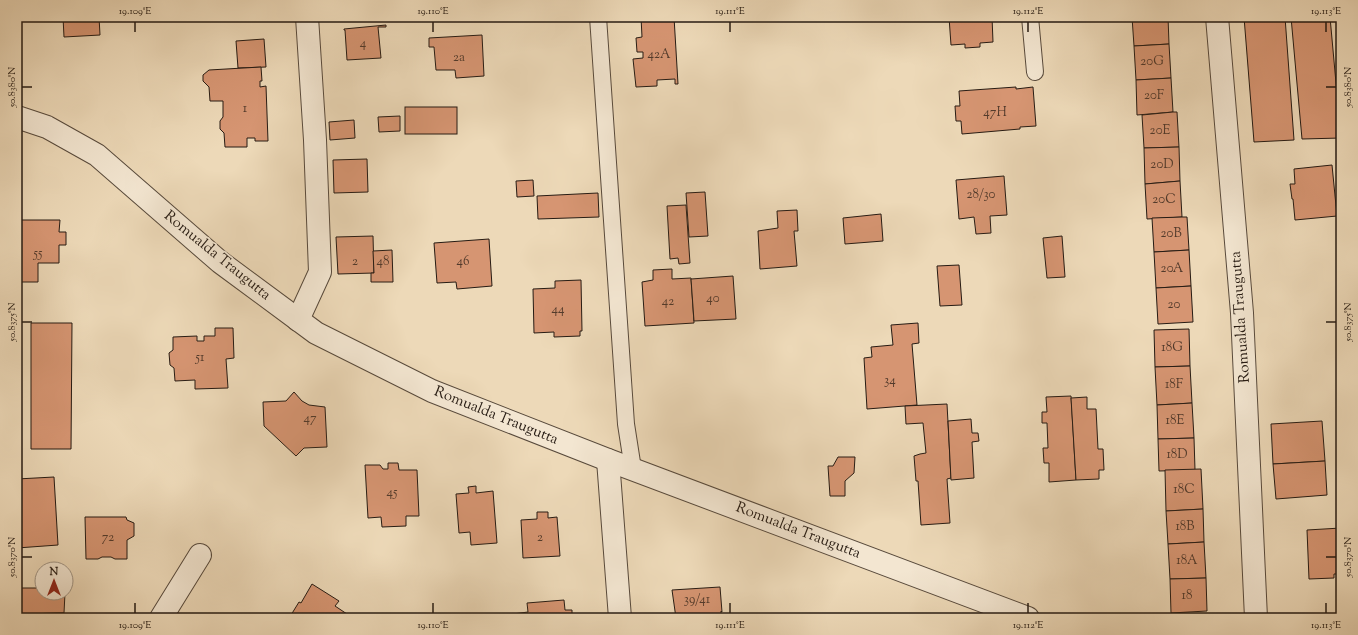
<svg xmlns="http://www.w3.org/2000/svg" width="1358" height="635" font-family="'Sorts Mill Goudy',serif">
  <rect width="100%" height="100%" fill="#edd9b8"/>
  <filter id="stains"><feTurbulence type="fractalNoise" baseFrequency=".005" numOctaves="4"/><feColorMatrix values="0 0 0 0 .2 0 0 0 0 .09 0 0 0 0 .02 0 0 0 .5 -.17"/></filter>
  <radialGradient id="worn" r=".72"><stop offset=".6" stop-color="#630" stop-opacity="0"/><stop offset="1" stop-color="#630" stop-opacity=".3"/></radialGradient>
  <g fill="#d69572" stroke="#261b13">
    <polygon points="63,17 99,17 100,35 64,37"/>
    <polygon points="641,17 674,17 678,84 675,84 675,79 657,80 657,86 636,87 633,59 643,58 643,52 637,52 636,38 642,37"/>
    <polygon points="949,17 992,17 993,42 980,43 980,47 965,48 965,44 951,45"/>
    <polygon points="1132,17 1168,17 1169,44 1134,46"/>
    <polygon points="1244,17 1285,17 1294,140 1254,142"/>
    <polygon points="1291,17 1330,17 1341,138 1302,139"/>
    <polygon points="386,25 386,27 378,27 381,58 347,60 345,30 344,30 344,29"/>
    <polygon points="482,35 484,76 456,78 455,70 436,70 434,47 429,47 429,38"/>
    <polygon points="264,39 266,67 238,68 236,41"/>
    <polygon points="1169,44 1171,78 1136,80 1134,46"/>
    <polygon points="261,67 262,81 260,81 260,87 266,86 268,141 255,141 255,138 247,138 247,147 225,147 224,133 220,129 220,121 223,117 223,101 210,101 209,87 203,81 203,75 209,70"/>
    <polygon points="1171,78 1173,112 1137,115 1136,80"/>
    <polygon points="1016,87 1016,89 1033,87 1036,126 1020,127 1020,129 962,134 961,121 956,121 955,106 960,106 959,91"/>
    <rect x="405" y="107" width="52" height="27"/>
    <polygon points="1173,112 1177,112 1179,147 1144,148 1142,115"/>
    <polygon points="400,116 400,131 379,132 378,117"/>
    <polygon points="354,120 355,138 330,140 329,122"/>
    <polygon points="1179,147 1180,181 1145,184 1144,148"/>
    <polygon points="367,159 368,192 334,193 333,160"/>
    <polygon points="1332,165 1337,216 1295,220 1293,199 1292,199 1290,184 1295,184 1294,169"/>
    <polygon points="1004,176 1007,215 990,216 991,233 976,234 974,217 959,219 956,180"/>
    <polygon points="533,180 534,196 517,197 516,181"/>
    <polygon points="1180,181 1182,217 1147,219 1145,184"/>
    <polygon points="705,192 708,236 689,237 686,193"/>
    <polygon points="598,193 599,217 538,219 537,196"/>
    <polygon points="686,205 690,263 679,264 678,258 670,259 667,206"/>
    <polygon points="797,210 798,231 794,231 797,266 760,269 758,231 778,228 777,211"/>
    <polygon points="881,214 883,241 845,244 843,218"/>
    <polygon points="1182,217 1187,217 1189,250 1154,252 1152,218"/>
    <polygon points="17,220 60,220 59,232 66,232 66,245 59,245 59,263 38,263 38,282 17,282"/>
    <polygon points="373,236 374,273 338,274 336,237"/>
    <polygon points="1062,236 1065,277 1047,278 1043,238"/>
    <polygon points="489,239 492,286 457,289 456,282 437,283 434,243"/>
    <polygon points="392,250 393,282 371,282 371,273 374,273 373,251"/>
    <polygon points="1189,250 1191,286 1156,288 1154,252"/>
    <polygon points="959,265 962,305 940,306 937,266"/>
    <polygon points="672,269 672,279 691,278 694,323 645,326 642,282 653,280 653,270"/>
    <polygon points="733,276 736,319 694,321 691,279"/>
    <polygon points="581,280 582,331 580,331 580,336 554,337 554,332 534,333 533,289 555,288 555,281"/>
    <polygon points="1191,286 1193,322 1158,324 1156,288"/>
    <polygon points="31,323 72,323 71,449 31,449"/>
    <polygon points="918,323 919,343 912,344 917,405 867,409 864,358 872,357 871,347 893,345 891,325"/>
    <polygon points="215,328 233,328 234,358 226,359 228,388 195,389 195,380 175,381 174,368 170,365 169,353 173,350 173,337 197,336 197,341 204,341 204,336 215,336"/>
    <polygon points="1189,329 1190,366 1155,367 1154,330"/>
    <polygon points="1190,366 1192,403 1157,405 1155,367"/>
    <polygon points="294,392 302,401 309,405 325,407 327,447 304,448 296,456 264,426 263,402 286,401"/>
    <polygon points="1071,396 1076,480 1049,482 1049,463 1044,463 1043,448 1048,448 1047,423 1042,423 1042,412 1047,412 1046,397"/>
    <polygon points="1087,397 1087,409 1096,409 1098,449 1103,449 1104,470 1099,470 1099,479 1076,480 1071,398"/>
    <polygon points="1192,403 1194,438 1158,439 1157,405"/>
    <polygon points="947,404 951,478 947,479 950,523 921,525 918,481 916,481 914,456 920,454 926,453 923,423 906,424 905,406"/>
    <polygon points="971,419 972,433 978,433 979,441 972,442 974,478 951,480 948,421"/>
    <polygon points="1322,421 1325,461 1273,464 1271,424"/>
    <polygon points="1194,438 1195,470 1159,471 1158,439"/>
    <polygon points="838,457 855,457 854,473 845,481 845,496 830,496 828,466 833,466"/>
    <polygon points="1325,461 1327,495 1276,499 1273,464"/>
    <polygon points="388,463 398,463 399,470 417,470 419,516 406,516 406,526 382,527 381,517 368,518 365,465 380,465 383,469 388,469"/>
    <polygon points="1201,469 1203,509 1166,511 1165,470"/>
    <polygon points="54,477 58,545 17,548 17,479"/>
    <polygon points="476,486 476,493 493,491 497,543 471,545 470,532 459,533 456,494 469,493 468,487"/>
    <polygon points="1203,509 1204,542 1168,544 1166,511"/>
    <polygon points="537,512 548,512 548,518 557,517 560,556 523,558 521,520 537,519"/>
    <polygon points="85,517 126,517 127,520 134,523 134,536 127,540 127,559 115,559 111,557 102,557 98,559 86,559"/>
    <polygon points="1341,528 1341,574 1334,574 1334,578 1309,579 1307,530"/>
    <polygon points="1204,542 1206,578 1170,579 1168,544"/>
    <polygon points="36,578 42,578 42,593 65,593 64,613 19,614 17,588 39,588"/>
    <polygon points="1206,578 1207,611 1171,613 1170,579"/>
    <polygon points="312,584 339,601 335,606 347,614 345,618 295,618 291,615 299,602 301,603"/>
    <polygon points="720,587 722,612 721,611 721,618 676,618 672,590"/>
    <polygon points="564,600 565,610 572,610 572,618 513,618 513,614 528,612 527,603"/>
    <polygon points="64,613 64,618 19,618 19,614"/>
  </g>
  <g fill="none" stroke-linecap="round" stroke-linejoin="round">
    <g stroke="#584a3c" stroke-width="18">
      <g id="service">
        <polyline points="598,17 626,424 633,469"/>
        <polyline points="1030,17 1035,72"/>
      </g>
    </g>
    <g stroke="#584a3c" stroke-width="24">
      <g id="minor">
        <polyline points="1217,17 1242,313 1256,618"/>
        <polyline points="17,117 47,127 97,155 220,262 316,333 432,391 608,460 1028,618"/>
        <polyline points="298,320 320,272 315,140 307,17"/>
        <polyline points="608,460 620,618"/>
        <polyline points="161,618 200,555"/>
      </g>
    </g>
    <use href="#service" stroke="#f3e6d1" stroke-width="16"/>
    <use href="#minor" stroke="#f3e6d1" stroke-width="22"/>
  </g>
  <path fill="none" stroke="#261b13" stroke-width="1.5" d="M135,22V32M433,22V32M730,22V32M1028,22V32M1326,22V32M22,87H32M1326,87H1336M22,322H32M1326,322H1336M22,557H32M1326,557H1336M135,603V613M433,603V613M730,603V613M1028,603V613M1326,603V613"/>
  <g text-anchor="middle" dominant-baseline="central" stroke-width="3.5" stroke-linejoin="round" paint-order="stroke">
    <g font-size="13" fill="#523a2b">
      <text x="363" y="44">4</text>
      <text x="659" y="55">42A</text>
      <text x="459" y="58">2a</text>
      <text x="1152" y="62">20G</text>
      <text x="1154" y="96">20F</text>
      <text x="245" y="109">1</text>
      <text x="995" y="113">47H</text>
      <text x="1160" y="131">20E</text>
      <text x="1162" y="165">20D</text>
      <text x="981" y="195">28/30</text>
      <text x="1164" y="200">20C</text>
      <text x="1171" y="234">20B</text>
      <text x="38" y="254">55</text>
      <text x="355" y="262">2</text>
      <text x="383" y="262">48</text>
      <text x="463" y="262">46</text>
      <text x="1172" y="269">20A</text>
      <text x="713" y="299">40</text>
      <text x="668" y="302">42</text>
      <text x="1174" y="305">20</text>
      <text x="558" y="310">44</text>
      <text x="1172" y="348">18G</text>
      <text x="200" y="358">51</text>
      <text x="890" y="381">34</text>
      <text x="1174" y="385">18F</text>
      <text x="310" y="419">47</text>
      <text x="1175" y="421">18E</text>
      <text x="1177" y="455">18D</text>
      <text x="1184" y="490">18C</text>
      <text x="392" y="493">45</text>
      <text x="1185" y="527">18B</text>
      <text x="108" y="538">72</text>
      <text x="540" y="538">2</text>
      <text x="1187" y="561">18A</text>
      <text x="1187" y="596">18</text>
      <text x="697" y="600">39/41</text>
    </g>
    <g font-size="15" fill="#261b13" stroke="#f3e6d1">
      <text transform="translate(217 256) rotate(39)">Romualda Traugutta</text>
      <text transform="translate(1241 317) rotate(-94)">Romualda Traugutta</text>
      <text transform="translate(496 416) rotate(22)">Romualda Traugutta</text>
      <text transform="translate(798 531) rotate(21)">Romualda Traugutta</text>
    </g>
  </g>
  <rect width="1358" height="635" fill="none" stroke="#edd9b8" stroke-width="44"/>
  <g transform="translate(54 581)"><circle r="19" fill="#f3e6d1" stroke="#a19585"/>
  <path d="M0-3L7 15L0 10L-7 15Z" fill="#8f2418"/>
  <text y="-6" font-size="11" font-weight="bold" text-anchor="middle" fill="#261b13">N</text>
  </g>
  <rect x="22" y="22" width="1314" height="591" fill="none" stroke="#261b13" stroke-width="1.5"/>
  <g font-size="10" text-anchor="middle" fill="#261b13">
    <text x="135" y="14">19.109°E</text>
    <text x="433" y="14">19.110°E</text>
    <text x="730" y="14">19.111°E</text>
    <text x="1028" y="14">19.112°E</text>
    <text x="1326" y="14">19.113°E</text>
    <text transform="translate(11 87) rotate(-90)" y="4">50.8380°N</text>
    <text transform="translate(1347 87) rotate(-90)" y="4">50.8380°N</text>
    <text transform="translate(11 322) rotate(-90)" y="4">50.8375°N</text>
    <text transform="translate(1347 322) rotate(-90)" y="4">50.8375°N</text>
    <text transform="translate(11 557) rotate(-90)" y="4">50.8370°N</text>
    <text transform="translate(1347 557) rotate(-90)" y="4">50.8370°N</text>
    <text x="135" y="628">19.109°E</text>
    <text x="433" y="628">19.110°E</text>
    <text x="730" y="628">19.111°E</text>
    <text x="1028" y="628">19.112°E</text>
    <text x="1326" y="628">19.113°E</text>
  </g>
  <rect width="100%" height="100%" filter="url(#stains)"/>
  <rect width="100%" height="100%" fill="url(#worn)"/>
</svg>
